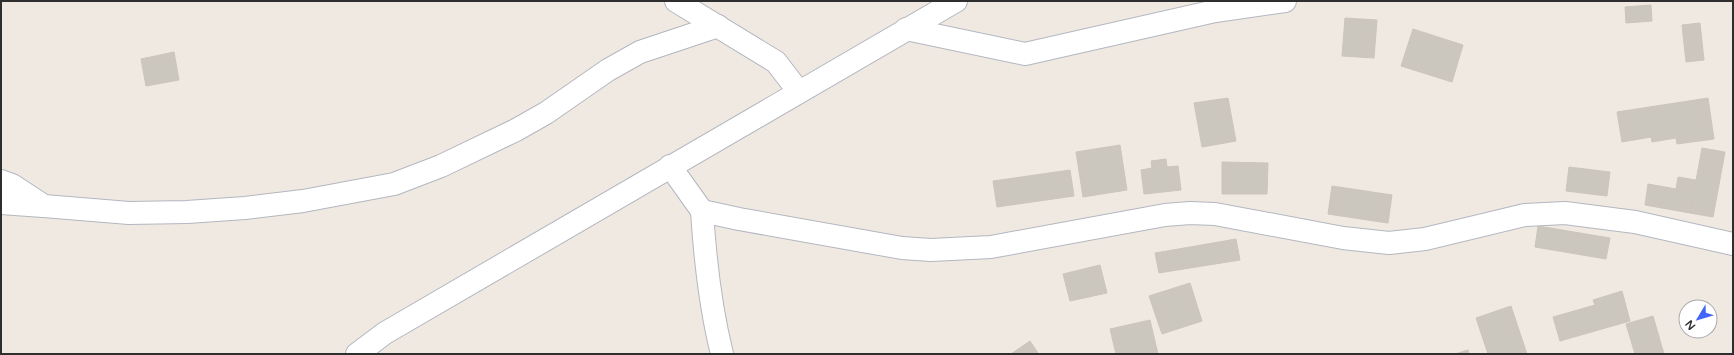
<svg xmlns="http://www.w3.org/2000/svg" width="1734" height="355" font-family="'Varela Round',sans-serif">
  <rect width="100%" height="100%" fill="#efe9e1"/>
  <g fill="#cbc7bf" stroke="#cbc5ba">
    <polygon points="1651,5 1652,21 1626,23 1625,7"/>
    <polygon points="1345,18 1377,20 1374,58 1342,56"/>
    <polygon points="1700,23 1704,60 1686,62 1682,25"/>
    <polygon points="1413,29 1463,45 1452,82 1401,66"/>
    <polygon points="174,52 179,80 146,86 141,59"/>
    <polygon points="1228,98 1236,141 1202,147 1194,103"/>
    <polygon points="1708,98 1714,139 1677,144 1676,138 1652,142 1651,137 1622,142 1617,112"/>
    <polygon points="1120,145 1127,190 1083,197 1076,152"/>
    <polygon points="1702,148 1725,152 1713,217 1690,213"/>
    <polygon points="1166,159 1167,167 1178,166 1181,190 1144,194 1141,170 1152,168 1151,161"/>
    <polygon points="1222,162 1268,163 1267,194 1222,194"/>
    <polygon points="1569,167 1610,172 1607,196 1566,191"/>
    <polygon points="1070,170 1074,196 997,207 993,181"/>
    <polygon points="1678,177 1696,180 1690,213 1645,205 1648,184 1676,189"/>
    <polygon points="1332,186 1392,195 1388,223 1328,214"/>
    <polygon points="1538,226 1610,238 1606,259 1535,247"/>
    <polygon points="1236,239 1240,260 1171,271 1167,251"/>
    <polygon points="1167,251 1171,271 1159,273 1155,253"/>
    <polygon points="1100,265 1107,293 1070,301 1063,274"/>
    <polygon points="1190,283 1202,321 1162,334 1149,296"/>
    <polygon points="1622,291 1630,321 1560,341 1553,317 1595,305 1593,300"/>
    <polygon points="1511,306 1527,354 1488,354 1476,318"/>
    <polygon points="1653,316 1664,354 1635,354 1626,324"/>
    <polygon points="1150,320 1158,354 1116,354 1110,329"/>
    <polygon points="1030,341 1038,353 1037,354 1011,354"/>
    <polygon points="1468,350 1469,354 1455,354"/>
  </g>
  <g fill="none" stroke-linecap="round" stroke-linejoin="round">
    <g stroke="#b4b7c1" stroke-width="24">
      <g id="minor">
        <polyline points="676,1 776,62 799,92"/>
        <polyline points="670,166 702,211 739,219 902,248 931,250 991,247 1165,215 1190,213 1215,214 1343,238 1389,243 1425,239 1525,215 1565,213 1635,222 1733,244"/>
        <polyline points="1,181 12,185 44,206 129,213 187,212 245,208 303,201 394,184 441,166 516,130 546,113 608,70 640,52 718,26"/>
        <polyline points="1,203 43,206"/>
        <path d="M702,211C705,259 710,306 722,354"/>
      </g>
    </g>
    <g stroke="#b4b7c1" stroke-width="24">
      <polyline id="tertiary" points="906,29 1025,54 1215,11 1285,1"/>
    </g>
    <g stroke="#b4b7c1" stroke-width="24">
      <polyline id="secondary" points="357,354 385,333 956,1"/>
    </g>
    <use href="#minor" stroke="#fff" stroke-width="22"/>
    <use href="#tertiary" stroke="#fff" stroke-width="22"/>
    <use href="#secondary" stroke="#fff" stroke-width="22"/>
  </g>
  <rect width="1734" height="355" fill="none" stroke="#2e2e2e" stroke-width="4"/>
  <g transform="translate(1698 319) rotate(232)"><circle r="19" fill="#ffffff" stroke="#ababab"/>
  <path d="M0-3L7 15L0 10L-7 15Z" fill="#4264fb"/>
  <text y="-6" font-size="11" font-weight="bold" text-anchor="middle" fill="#2e2e2e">N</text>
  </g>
</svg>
